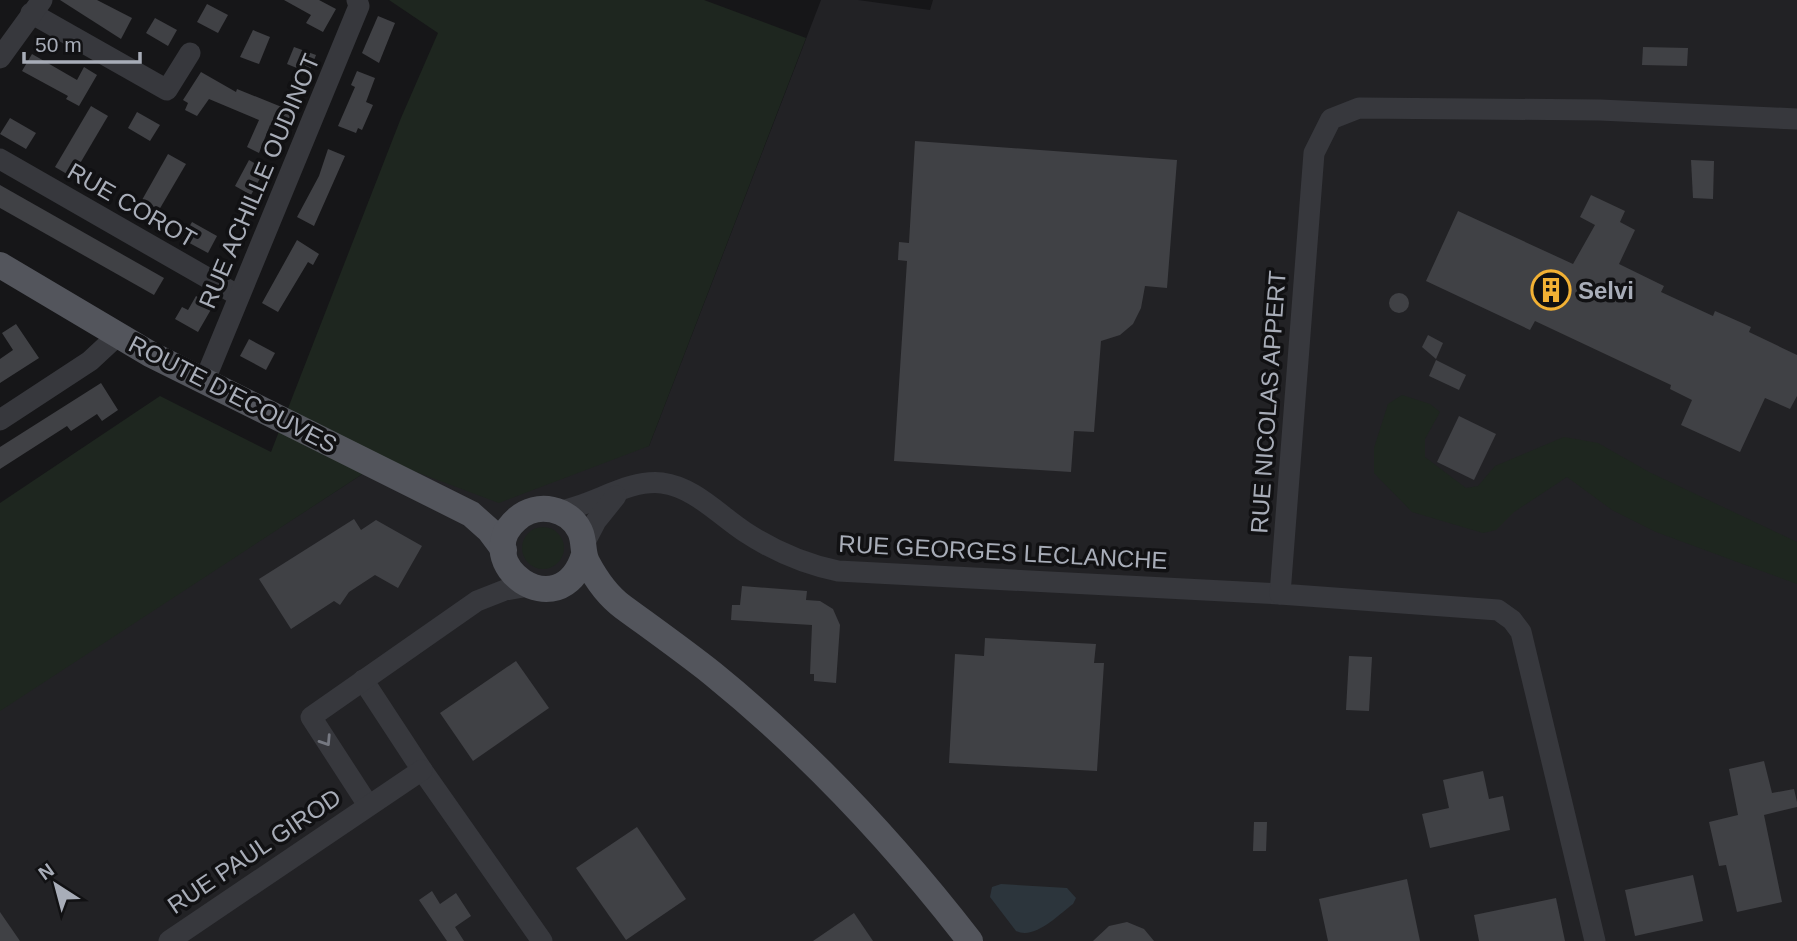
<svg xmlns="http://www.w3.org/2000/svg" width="1797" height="941" font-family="Helvetica,sans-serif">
  <rect width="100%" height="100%" fill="#161618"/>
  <polygon fill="#222225" points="821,0 858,0 930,10 933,0 1797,0 1797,941 0,941 0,709 384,460 649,446"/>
  <g fill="#1e261f">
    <polygon points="389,0 704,0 806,38 649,446 499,503 384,460 0,711 0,503 160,396 271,452 401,118 438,33"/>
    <polygon points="1402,395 1430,404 1440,412 1425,439 1425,457 1466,488 1478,486 1495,466 1564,437 1598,443 1649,472 1797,542 1797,584 1656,532 1612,510 1567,477 1514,512 1496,530 1483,533 1412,512 1374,473 1374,448 1388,404"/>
    <circle cx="543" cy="548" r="21"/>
  </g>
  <path fill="#2c353c" d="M1001,884L1067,888L1076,898L1073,904C1058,915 1035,940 1016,931L990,897L992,887Z"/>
  <g fill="#404145">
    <polygon points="60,0 97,0 132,18 121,39"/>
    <polygon points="284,0 319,0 336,9 323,32 306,23 311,15"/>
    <polygon points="207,4 228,15 218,33 197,22"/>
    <polygon points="378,16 395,23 379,63 362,53"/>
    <polygon points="155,18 177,30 168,46 146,33"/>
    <polygon points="253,30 270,37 259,64 240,57"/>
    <polygon points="294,47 316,55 309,73 287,64"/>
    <polygon points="1643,47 1688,48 1687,66 1642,65"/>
    <polygon points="32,54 77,80 84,67 97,75 79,106 66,99 68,96 22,71"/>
    <polygon points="357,71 375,78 366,102 373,105 362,130 358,128 356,133 338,126 355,87 351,85"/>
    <polygon points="201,72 236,92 237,89 294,112 286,131 270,125 259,153 247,147 259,120 209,99 197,116 185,110 188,103 183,100"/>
    <polygon points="91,106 108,116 72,177 55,167"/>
    <polygon points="137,112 160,125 150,141 128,128"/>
    <polygon points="10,118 36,133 26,149 0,134"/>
    <polygon points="915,141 1177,160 1167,288 1145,286 1141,308 1133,324 1120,335 1101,341 1094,432 1074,431 1071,472 894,461 907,261 898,260 899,242 909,243"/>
    <polygon points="328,149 345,156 314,226 297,217 319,176"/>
    <polygon points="168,154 186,164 159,210 142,200"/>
    <polygon points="249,160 265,169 251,195 235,186"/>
    <polygon points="1691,160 1714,161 1713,199 1693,198"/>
    <polygon points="0,185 164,278 154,295 0,208"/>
    <polygon points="1591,195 1625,211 1620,222 1635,230 1619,264 1664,286 1661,292 1713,316 1715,311 1740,322 1751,327 1749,332 1797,355 1797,396 1790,409 1765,398 1740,452 1681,425 1692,400 1670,389 1671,385 1535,321 1530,330 1426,281 1458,211 1573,264 1595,225 1580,217"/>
    <polygon points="192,222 217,236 208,253 182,239"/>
    <polygon points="297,240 319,254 313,265 308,262 278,312 262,303"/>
    <circle cx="1399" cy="303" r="10"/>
    <polygon points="196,296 213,306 198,332 175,319 182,307 188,310"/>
    <polygon points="16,324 39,358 0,383 0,359 13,350 2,333"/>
    <polygon points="1428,335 1443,343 1436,359 1422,347"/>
    <polygon points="249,339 275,353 266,370 240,356"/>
    <polygon points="1436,360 1466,375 1459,390 1429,376"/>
    <polygon points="101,383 118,410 102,421 97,414 71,431 67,426 0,469 0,447"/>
    <polygon points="1459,416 1496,434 1474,480 1437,462"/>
    <polygon points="354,519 361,530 376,520 422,546 398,588 375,575 349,592 340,605 334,601 291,629 259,579"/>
    <polygon points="742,586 807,591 806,600 820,601 833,609 840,625 836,683 814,681 814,674 810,674 812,625 731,620 732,605 740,605"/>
    <polygon points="985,638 1096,644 1094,663 1104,663 1097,771 949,763 955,654 984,656"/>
    <polygon points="1349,656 1372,657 1369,711 1346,710"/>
    <polygon points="516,661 549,708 473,761 440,713"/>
    <polygon points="1764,761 1772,793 1794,789 1797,802 1797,807 1764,815 1782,902 1737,912 1726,865 1719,866 1709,822 1738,815 1729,769"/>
    <polygon points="1483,771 1489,799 1503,796 1510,830 1430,848 1422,814 1449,808 1443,780"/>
    <polygon points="1254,822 1267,822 1266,851 1253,851"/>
    <polygon points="637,827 686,899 626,940 576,868"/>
    <polygon points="1693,875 1703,921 1635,936 1625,890"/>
    <polygon points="1407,879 1420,941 1328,941 1319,899"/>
    <polygon points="432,891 440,904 456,893 471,916 455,927 464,941 447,941 419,900"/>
    <polygon points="1556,898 1565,941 1479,941 1474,915"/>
    <polygon points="0,912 20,941 0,941"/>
    <polygon points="854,913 873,941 813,941"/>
    <polygon points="1127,922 1144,929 1154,941 1093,941 1109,926"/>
  </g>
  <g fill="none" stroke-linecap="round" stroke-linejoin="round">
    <g stroke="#37383d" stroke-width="21">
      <polyline points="31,13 167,90 190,53"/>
      <polyline points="0,58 42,0"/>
      <polyline points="0,159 239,296"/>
      <polyline points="204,382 359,6 357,0"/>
      <polyline points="0,420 90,361 118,335"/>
      <path d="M559,511C593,506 627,479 662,483C694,487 719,515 745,532C774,551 804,564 838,571L1280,594"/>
      <polyline points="584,544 596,521 616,496"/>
      <polyline points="363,680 422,770 542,941"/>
      <polyline points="368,805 311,717 477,601 505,590 529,586"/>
      <polyline points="169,941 422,770"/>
      <polyline points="1595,941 1521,632 1512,620 1498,610 1280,594 1314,153 1331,119 1359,108 1600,110 1797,119"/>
    </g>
    <g stroke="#53555c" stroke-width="26">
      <polyline points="0,265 150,354 471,514 489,530 504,550"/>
      <path d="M584,555C560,631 467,562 517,519C537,501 569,508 580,531C585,542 582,552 587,562C596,579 608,596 623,607C653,629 684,651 713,674C809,752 895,844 970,941"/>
    </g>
  </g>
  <defs><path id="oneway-chevron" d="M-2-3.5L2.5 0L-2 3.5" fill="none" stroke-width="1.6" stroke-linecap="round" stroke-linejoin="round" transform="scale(1.75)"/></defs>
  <use stroke="#757881" href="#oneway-chevron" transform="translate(326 741) rotate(57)"/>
  <defs>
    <g id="building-ring" transform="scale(2.0125)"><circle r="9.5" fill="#111113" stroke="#f2b134" stroke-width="1.5"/><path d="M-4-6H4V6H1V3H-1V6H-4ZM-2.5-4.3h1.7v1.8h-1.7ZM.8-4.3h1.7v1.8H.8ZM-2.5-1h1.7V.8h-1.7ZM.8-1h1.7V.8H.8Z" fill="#f2b134"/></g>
  </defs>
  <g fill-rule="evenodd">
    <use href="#building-ring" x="1551" y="290"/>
  </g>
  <g text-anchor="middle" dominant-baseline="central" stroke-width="7" stroke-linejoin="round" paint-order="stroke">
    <g font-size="24" fill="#a8adb8" stroke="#111113">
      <text transform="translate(259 181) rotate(-67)">RUE ACHILLE OUDINOT</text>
      <text transform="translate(132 205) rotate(30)">RUE COROT</text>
      <text transform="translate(233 394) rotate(27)">ROUTE D'ECOUVES</text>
      <text transform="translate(1268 402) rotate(-86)">RUE NICOLAS APPERT</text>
      <text transform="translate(1003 552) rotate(3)">RUE GEORGES LECLANCHE</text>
      <text transform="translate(254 851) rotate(-34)">RUE PAUL GIROD</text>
    </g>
    <g font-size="24" font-weight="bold" fill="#a8adb8" stroke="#111113" text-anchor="start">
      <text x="1578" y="290">Selvi</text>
    </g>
  </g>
  <g transform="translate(56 885) rotate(324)" stroke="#111113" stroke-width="5" paint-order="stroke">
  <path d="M0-5L12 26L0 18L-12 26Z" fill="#a8adb8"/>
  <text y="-10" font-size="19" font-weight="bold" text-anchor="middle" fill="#a8adb8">N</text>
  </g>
  <path d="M24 52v10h116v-10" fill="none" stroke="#a8adb8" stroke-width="3.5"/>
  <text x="35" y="52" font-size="21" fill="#a8adb8" stroke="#111113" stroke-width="5" paint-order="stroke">50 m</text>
</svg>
